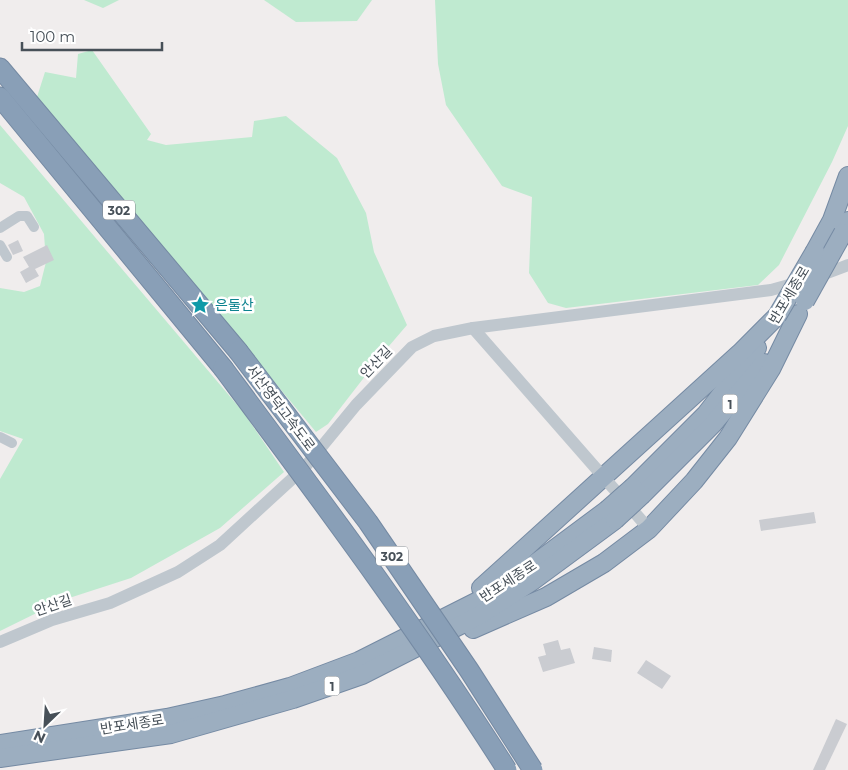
<svg xmlns="http://www.w3.org/2000/svg" width="848" height="770" font-family="Montserrat,'Noto Sans KR',sans-serif">
  <rect width="100%" height="100%" fill="#f0eded"/>
  <g fill="#bfead0">
    <polygon points="84,0 119,0 103,8"/>
    <polygon points="264,0 372,0 357,21 296,22"/>
    <polygon points="435,0 848,0 848,126 832,162 779,265 758,285 566,308 548,303 529,273 532,197 502,186 446,105 438,64"/>
    <polygon points="92,50 151,134 147,140 166,145 252,137 254,121 286,116 337,158 366,213 374,252 407,325 383,353 328,424 316,432 37,97 45,72 76,78 78,54"/>
    <polygon points="0,125 244,413 284,472 220,528 131,578 63,600 0,631 0,479 23,439 0,431 0,288 24,292 40,286 46,262 44,234 24,197 0,183"/>
  </g>
  <g fill="#caccd1">
    <polygon points="18,240 23,251 13,255 8,245"/>
    <polygon points="47,245 54,260 35,269 39,276 26,283 20,272 29,267 23,257"/>
    <polygon points="814,512 816,523 761,531 759,520"/>
    <polygon points="558,640 561,650 570,648 575,663 543,672 538,657 546,655 543,644"/>
    <polygon points="594,647 612,650 611,662 592,659"/>
    <polygon points="646,660 671,676 662,689 637,673"/>
    <polygon points="836,719 847,724 825,770 813,770"/>
  </g>
  <g fill="none" stroke-linecap="round" stroke-linejoin="round">
    <g stroke="#758aa3" stroke-width="20">
      <g id="trunk">
        <polyline points="843,233 848,221"/>
        <polyline points="815,251 832,220 848,176"/>
        <polyline points="633,487 706,414 757,348"/>
        <polyline points="642,495 713,424 764,363"/>
        <polyline points="481,588 740,353 777,316"/>
        <polyline points="473,629 546,597 604,563 649,529 694,481 728,438 771,369 798,314"/>
        <polyline points="0,744 167,718 225,705 290,687 359,661 478,601 525,571 607,510"/>
        <polyline points="0,758 171,734 293,699 362,675 480,615 531,582 615,520"/>
      </g>
    </g>
    <g stroke="#758aa3" stroke-width="21">
      <g id="motorway">
        <polyline points="0,68 238,351"/>
        <polyline points="0,97 223,368"/>
      </g>
    </g>
    <g stroke="#bfc7ce" stroke-width="10">
      <polyline points="0,228 19,216 27,216 34,227"/>
      <polyline points="0,245 7,257"/>
      <polyline points="0,437 12,443"/>
    </g>
    <g stroke="#bfc7ce" stroke-width="12">
      <polyline points="473,328 649,529"/>
      <polyline points="0,642 52,620 110,603 178,572 220,545 305,467 356,405 412,347 434,336 473,328 771,290 814,278 848,265"/>
    </g>
    <use href="#trunk" stroke="#9caec0" stroke-width="18"/>
    <use href="#motorway" stroke="#899fb7" stroke-width="19"/>
    <g stroke="#758aa3" stroke-width="20" stroke-linecap="butt">
      <g id="trunk-bridge">
        <polyline points="805,301 843,233"/>
        <polyline points="777,316 815,251"/>
        <polyline points="607,510 633,487"/>
        <polyline points="615,520 642,495"/>
      </g>
    </g>
    <g stroke="#758aa3" stroke-width="21" stroke-linecap="butt">
      <g id="motorway-bridge">
        <polyline points="238,351 368,522 469,670 533,770"/>
        <path d="M223,368C321,500 419,631 507,770"/>
      </g>
    </g>
    <use href="#trunk-bridge" stroke="#9caec0" stroke-width="18"/>
    <use href="#motorway-bridge" stroke="#899fb7" stroke-width="19"/>
  </g>
  <defs>
    <g id="sight-bare" transform="scale(1.5)"><path d="M0-6L1.8-2.2L6-1.7L2.9 1.2L3.7 5.4L0 3.3L-3.7 5.4L-2.9 1.2L-6-1.7L-1.8-2.2Z" fill="#0f9aa8" stroke="#fff" stroke-width="2.5" paint-order="stroke"/></g>
  </defs>
  <g fill-rule="evenodd">
    <use href="#sight-bare" x="200" y="305"/>
  </g>
  <g text-anchor="middle" dominant-baseline="central" stroke-width="5" stroke-linejoin="round" paint-order="stroke">
    <g fill="#fff" stroke="#7e848a" stroke-width="1">
      <rect x="103" y="200.5" width="32" height="19" rx="4"/>
      <rect x="722.5" y="394.5" width="15" height="19" rx="4"/>
      <rect x="376" y="546.5" width="32" height="19" rx="4"/>
      <rect x="324.5" y="676.5" width="15" height="19" rx="4"/>
    </g>
    <g font-size="12" font-weight="bold" fill="#475058">
      <text x="119" y="210">302</text>
      <text x="730" y="404">1</text>
      <text x="392" y="556">302</text>
      <text x="332" y="686">1</text>
    </g>
    <g font-size="14" fill="#475058" stroke="#fff">
      <text transform="translate(789 295) rotate(-59)">반포세종로</text>
      <text transform="translate(376 362) rotate(-46)">안산길</text>
      <text transform="translate(281 408) rotate(53)">서산영덕고속도로</text>
      <text transform="translate(508 581) rotate(-33)">반포세종로</text>
      <text transform="translate(53 605) rotate(-19)">안산길</text>
      <text transform="translate(132 724) rotate(-9)">반포세종로</text>
    </g>
    <g font-size="14" fill="#0d838f" stroke="#fff" text-anchor="start">
      <text x="215" y="305">은둘산</text>
    </g>
  </g>
  <g transform="translate(45 725) rotate(205)" stroke="#ffffff" stroke-width="4" paint-order="stroke">
  <path d="M0-4L9 19L0 12L-9 19Z" fill="#475058"/>
  <text y="-8" font-size="14" font-weight="bold" text-anchor="middle" fill="#475058">N</text>
  </g>
  <path d="M22 42v8h140v-8" fill="none" stroke="#475058" stroke-width="2.5"/>
  <text x="30" y="42" font-size="15" fill="#475058" stroke="#ffffff" stroke-width="4" paint-order="stroke">100 m</text>
</svg>
